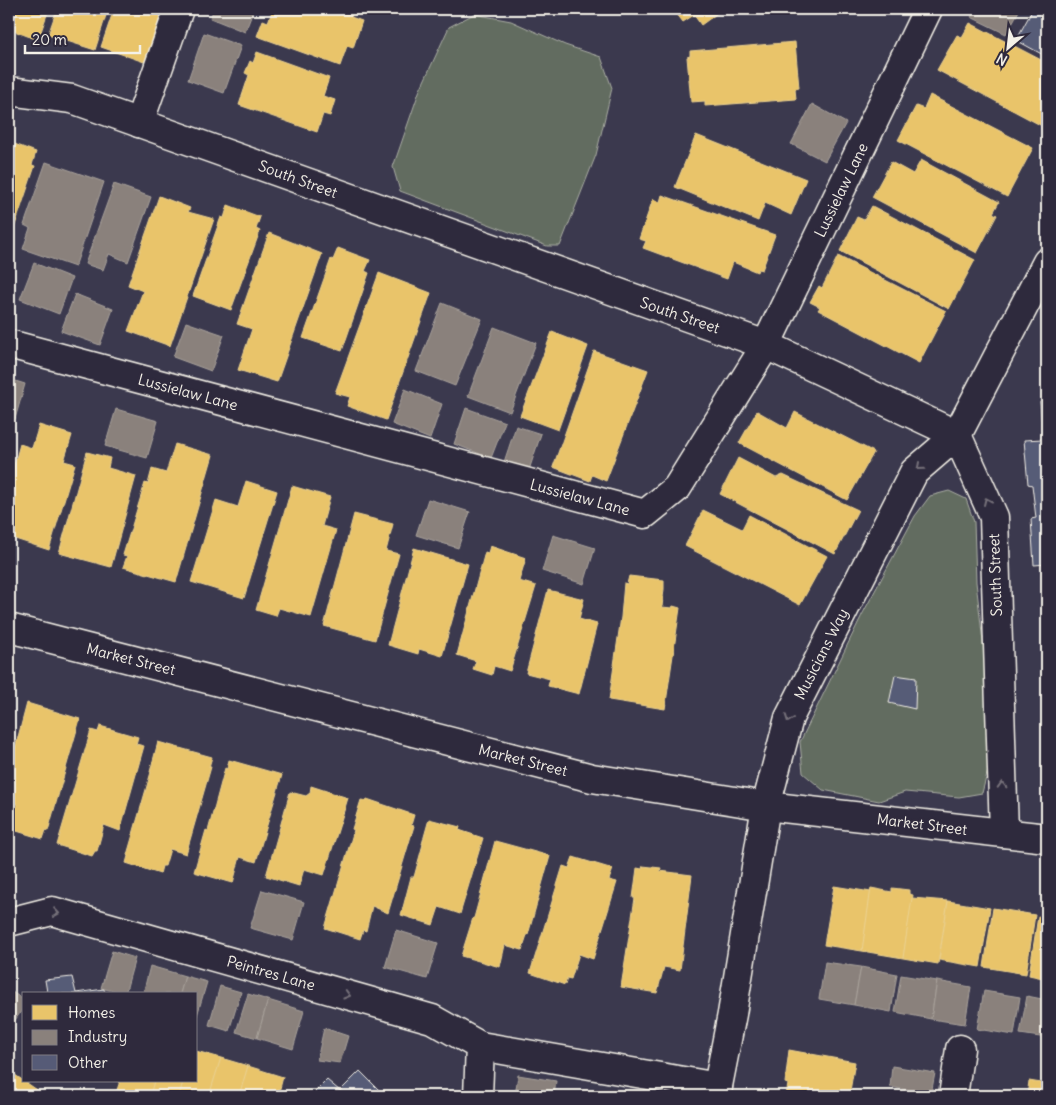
<svg xmlns="http://www.w3.org/2000/svg" width="1056" height="1105" font-family="Delius,sans-serif">
  <rect width="100%" height="100%" fill="#3b394e"/>
  <filter id="ink" filterUnits="userSpaceOnUse"><feTurbulence type="fractalNoise" baseFrequency=".02" numOctaves="2"/><feDisplacementMap in="SourceGraphic" scale="10" xChannelSelector="R" yChannelSelector="G"/><feConvolveMatrix kernelMatrix="1 2 1 2 8 2 1 2 1" color-interpolation-filters="sRGB"/></filter>
  <g filter="url(#ink)">
    <g fill="#626c60" stroke="#abaea4">
      <polygon points="474,14 511,21 565,45 601,57 612,88 596,155 560,246 547,246 400,191 393,167 419,92 449,27"/>
      <polygon points="949,491 966,499 974,522 976,582 984,651 990,762 982,793 959,797 905,792 879,801 823,790 803,773 800,742 862,615 915,516 930,496"/>
    </g>
    <g fill="#e9c46a" stroke="#ecd290">
      <polygon points="9,9 49,9 38,40 9,29"/>
      <polygon points="57,9 108,9 95,50 48,35"/>
      <polygon points="114,9 166,9 147,63 101,47"/>
      <polygon points="273,9 345,9 353,12 351,17 362,21 353,48 347,46 340,66 257,36 263,20 268,22"/>
      <polygon points="673,9 723,9 701,25 694,15 683,22"/>
      <polygon points="970,23 1047,63 1047,121 1044,127 937,70 957,35 962,37"/>
      <polygon points="795,42 799,88 795,89 796,99 705,106 705,101 691,102 687,57 690,56 690,51"/>
      <polygon points="257,52 329,78 323,96 335,100 330,116 323,114 317,132 239,105 249,75 245,73 250,61 253,63"/>
      <polygon points="930,95 1033,148 1007,197 898,140 916,106 924,109"/>
      <polygon points="696,135 806,179 791,215 765,203 758,221 675,187"/>
      <polygon points="9,142 36,152 32,165 35,166 10,240"/>
      <polygon points="921,160 999,202 993,213 997,215 977,253 872,197 891,162 913,174"/>
      <polygon points="662,195 775,235 762,270 758,269 757,272 733,262 727,279 643,248 646,241 639,239 653,199 660,202"/>
      <polygon points="159,196 190,208 188,212 214,219 170,346 128,331 143,291 128,285"/>
      <polygon points="228,205 260,217 256,229 260,231 231,310 193,296 221,217 224,218"/>
      <polygon points="872,206 975,260 949,309 840,251 857,217 864,220"/>
      <polygon points="269,233 322,254 277,382 238,370 252,329 237,324"/>
      <polygon points="338,248 370,260 365,271 369,273 342,351 303,338 331,259 333,260"/>
      <polygon points="838,256 946,311 919,363 818,310 820,307 810,302 819,286 822,288"/>
      <polygon points="379,273 431,293 386,420 347,406 350,397 335,393"/>
      <polygon points="552,332 588,346 558,430 520,416"/>
      <polygon points="594,351 648,370 606,481 592,475 590,481 553,467"/>
      <polygon points="757,411 787,428 795,412 874,452 847,500 739,443"/>
      <polygon points="39,425 72,435 64,461 75,464 49,550 9,537 9,483 20,444 32,448"/>
      <polygon points="175,444 213,455 176,582 123,567 127,556 123,555 145,483 148,484 152,469 166,473"/>
      <polygon points="87,452 110,458 108,468 136,476 111,567 59,553"/>
      <polygon points="738,458 776,478 783,475 858,510 835,554 720,494"/>
      <polygon points="246,481 277,491 244,598 191,582 216,500 238,507"/>
      <polygon points="292,486 330,497 322,526 336,530 311,617 279,608 276,616 256,610"/>
      <polygon points="703,510 742,529 749,515 827,556 800,605 685,546"/>
      <polygon points="354,514 393,524 386,551 399,554 375,640 324,626"/>
      <polygon points="490,546 526,558 519,581 536,586 510,671 494,666 492,675 473,669 476,661 457,655 485,552 488,553"/>
      <polygon points="414,548 468,564 442,656 419,649 418,654 388,645"/>
      <polygon points="629,576 664,580 664,589 662,607 672,608 673,606 680,608 665,709 609,700 621,617 624,583 627,584"/>
      <polygon points="548,590 584,599 579,619 597,624 579,694 548,686 550,679 526,673"/>
      <polygon points="27,703 80,719 48,831 46,830 43,839 10,829 17,804 9,802 9,771"/>
      <polygon points="100,726 138,737 136,744 144,746 120,831 104,825 97,851 95,851 92,856 57,845 91,730 98,732"/>
      <polygon points="158,742 212,757 209,767 211,767 186,854 170,849 165,866 162,866 160,874 126,863 128,856 127,855 151,772 150,772"/>
      <polygon points="229,760 282,775 256,862 240,857 233,883 194,872 206,830 208,831 225,768 227,769"/>
      <polygon points="311,786 348,798 324,875 304,869 299,886 266,876 290,792 306,796 310,793"/>
      <polygon points="367,799 414,815 411,825 414,826 388,913 372,906 366,931 363,930 360,939 325,928 354,830 352,829 361,800 367,801"/>
      <polygon points="429,819 460,827 459,830 483,838 460,914 439,907 433,925 401,915 411,877 414,877 423,844 422,844"/>
      <polygon points="495,841 550,856 528,935 527,935 522,950 505,945 500,967 461,956 473,918 474,918"/>
      <polygon points="573,857 613,869 609,880 617,882 593,959 579,954 571,979 567,978 565,985 530,973 563,866 569,868"/>
      <polygon points="643,866 661,868 660,871 692,875 680,970 664,967 657,993 621,987 635,898 633,898 637,868 642,869"/>
      <polygon points="834,886 871,892 862,951 824,945"/>
      <polygon points="871,888 892,892 892,888 909,890 909,894 913,895 903,958 862,951"/>
      <polygon points="912,898 948,901 938,964 903,958"/>
      <polygon points="948,901 990,908 980,967 939,960"/>
      <polygon points="993,908 1035,915 1026,974 984,967"/>
      <polygon points="1038,916 1047,918 1047,979 1029,975"/>
      <polygon points="789,1050 855,1062 850,1091 855,1092 854,1096 786,1096 788,1084 785,1083"/>
      <polygon points="196,1051 221,1058 209,1096 179,1096 183,1081 196,1081"/>
      <polygon points="221,1058 248,1066 239,1096 209,1096"/>
      <polygon points="248,1066 283,1077 278,1096 239,1096"/>
      <polygon points="9,1071 24,1081 46,1096 9,1096"/>
      <polygon points="120,1081 154,1081 150,1096 115,1096"/>
      <polygon points="154,1081 183,1081 179,1096 150,1096"/>
      <polygon points="1029,1081 1047,1084 1047,1096 1027,1096"/>
    </g>
    <g fill="#8a817c" stroke="#aaa39c">
      <polygon points="214,9 254,9 245,32 210,18"/>
      <polygon points="976,9 1020,9 1006,34 971,17"/>
      <polygon points="204,33 241,46 224,93 188,80"/>
      <polygon points="812,104 846,123 825,161 791,144"/>
      <polygon points="46,162 104,182 75,267 23,249 30,228 24,225"/>
      <polygon points="114,184 151,197 128,262 109,254 103,270 85,264"/>
      <polygon points="34,263 72,278 59,314 20,299"/>
      <polygon points="75,294 113,309 100,345 61,331"/>
      <polygon points="442,303 482,319 455,386 416,371"/>
      <polygon points="186,322 224,335 211,371 173,357"/>
      <polygon points="494,327 536,343 510,412 468,396"/>
      <polygon points="9,379 25,384 15,419 9,417"/>
      <polygon points="405,389 442,404 430,439 392,424"/>
      <polygon points="466,408 505,422 491,458 454,444"/>
      <polygon points="116,409 158,421 147,458 105,446"/>
      <polygon points="516,426 541,434 529,470 504,462"/>
      <polygon points="428,499 470,512 458,548 416,535"/>
      <polygon points="553,535 595,548 584,584 542,571"/>
      <polygon points="262,890 304,902 293,940 250,928"/>
      <polygon points="396,930 438,943 427,979 385,967"/>
      <polygon points="112,951 135,958 125,994 101,988"/>
      <polygon points="825,962 861,967 854,1005 819,999"/>
      <polygon points="150,966 185,976 180,994 143,994"/>
      <polygon points="861,967 897,974 891,1012 854,1005"/>
      <polygon points="901,975 937,981 931,1019 895,1012"/>
      <polygon points="185,976 207,982 196,1019 196,994 180,994"/>
      <polygon points="937,981 971,987 965,1024 931,1019"/>
      <polygon points="220,986 241,992 229,1031 209,1025"/>
      <polygon points="9,990 24,1000 24,1007 9,1029"/>
      <polygon points="984,991 1020,997 1014,1035 977,1029"/>
      <polygon points="248,994 268,1000 257,1038 236,1032"/>
      <polygon points="1027,996 1047,1000 1047,1038 1020,1034"/>
      <polygon points="268,1000 304,1011 293,1049 257,1038"/>
      <polygon points="324,1028 348,1036 340,1063 317,1060"/>
      <polygon points="892,1066 935,1073 931,1094 890,1087"/>
      <polygon points="518,1075 556,1081 554,1096 515,1096"/>
      <polygon points="424,1093 448,1096 423,1096"/>
    </g>
    <g fill="#565b77" stroke="#f4f1e8">
      <polygon points="1033,9 1042,9 1047,11 1047,57 1016,40"/>
      <polygon points="1047,401 1047,564 1034,565 1031,519 1036,518 1032,485 1028,484 1024,440 1043,439 1040,402"/>
      <polygon points="895,675 916,678 915,709 889,703"/>
      <polygon points="72,977 76,993 104,989 105,994 33,994 47,992 45,980"/>
      <polygon points="360,1071 385,1096 311,1096 327,1080 340,1091"/>
    </g>
    <g fill="none" stroke-linecap="round" stroke-linejoin="round">
      <g stroke="#f4f1e8" stroke-width="31">
        <g id="minor">
          <polyline points="9,91 72,99 766,345 957,435 994,517 1004,833"/>
          <polyline points="139,123 179,9"/>
          <polyline points="9,344 645,514 677,488 766,345 928,9"/>
          <polyline points="9,628 592,778 766,806 1047,838"/>
          <polyline points="9,922 52,911 432,1019 480,1046 478,1096"/>
          <polyline points="480,1046 718,1087"/>
          <polyline points="716,1096 732,1014 766,806 789,718 914,472 957,435 1047,262"/>
          <polyline points="953,1096 960,1049"/>
        </g>
      </g>
      <use href="#minor" stroke="#2f2a3d" stroke-width="28"/>
    </g>
    <defs><path id="oneway-chevron" d="M-2-3.5L2.5 0L-2 3.5" fill="none" stroke-width="1.6" stroke-linecap="round" stroke-linejoin="round" transform="scale(1.25)"/></defs>
    <g stroke="#747079">
      <use href="#oneway-chevron" transform="translate(920 467) rotate(139)"/>
      <use href="#oneway-chevron" transform="translate(987 501) rotate(-114)"/>
      <use href="#oneway-chevron" transform="translate(789 719) rotate(110)"/>
      <use href="#oneway-chevron" transform="translate(1002 785) rotate(-92)"/>
      <use href="#oneway-chevron" transform="translate(56 913) rotate(8)"/>
      <use href="#oneway-chevron" transform="translate(347 995) rotate(16)"/>
    </g>
  </g>
  <g text-anchor="middle" dominant-baseline="central" stroke-width="5" stroke-linejoin="round" paint-order="stroke">
    <g font-size="15" fill="#f4f1e8" stroke="#2f2a3d">
      <text transform="translate(298 179) rotate(20)">South Street</text>
      <text transform="translate(841 190) rotate(-64)">Lussielaw Lane</text>
      <text transform="translate(680 315) rotate(19)">South Street</text>
      <text transform="translate(188 392) rotate(15)">Lussielaw Lane</text>
      <text transform="translate(580 497) rotate(15)">Lussielaw Lane</text>
      <text transform="translate(995 575) rotate(-92)">South Street</text>
      <text transform="translate(821 654) rotate(-63)">Musicians Way</text>
      <text transform="translate(131 659) rotate(14)">Market Street</text>
      <text transform="translate(523 760) rotate(14)">Market Street</text>
      <text transform="translate(922 824) rotate(7)">Market Street</text>
      <text transform="translate(271 973) rotate(16)">Peintres Lane</text>
    </g>
  </g>
  <rect width="1056" height="1105" fill="none" stroke="#2f2a3d" stroke-width="30"/>
  <rect x="15" y="15" width="1026" height="1075" fill="none" stroke="#f4f1e8" stroke-width="2" filter="url(#ink)"/>
  <rect x="22" y="992" width="175" height="90" fill="#2f2a3d" stroke="#7e7a81"/>
  <rect x="32" y="1005" width="25" height="15" fill="#e9c46a" stroke="#7e7a81"/>
  <text x="68" y="1018" font-size="15" fill="#f4f1e8">Homes</text>
  <rect x="32" y="1030" width="25" height="15" fill="#8a817c" stroke="#7e7a81"/>
  <text x="68" y="1042" font-size="15" fill="#f4f1e8">Industry</text>
  <rect x="32" y="1055" width="25" height="15" fill="#565b77" stroke="#7e7a81"/>
  <text x="68" y="1068" font-size="15" fill="#f4f1e8">Other</text>
  <g transform="translate(1008 48) rotate(208)" stroke="#2f2a3d" stroke-width="4" paint-order="stroke">
  <path d="M0-4L9 19L0 12L-9 19Z" fill="#f4f1e8"/>
  <text y="-8" font-size="14" font-weight="bold" text-anchor="middle" fill="#f4f1e8">N</text>
  </g>
  <path d="M25 45v8h115v-8" fill="none" stroke="#f4f1e8" stroke-width="2.5"/>
  <text x="32" y="45" font-size="15" fill="#f4f1e8" stroke="#2f2a3d" stroke-width="4" paint-order="stroke">20 m</text>
</svg>
